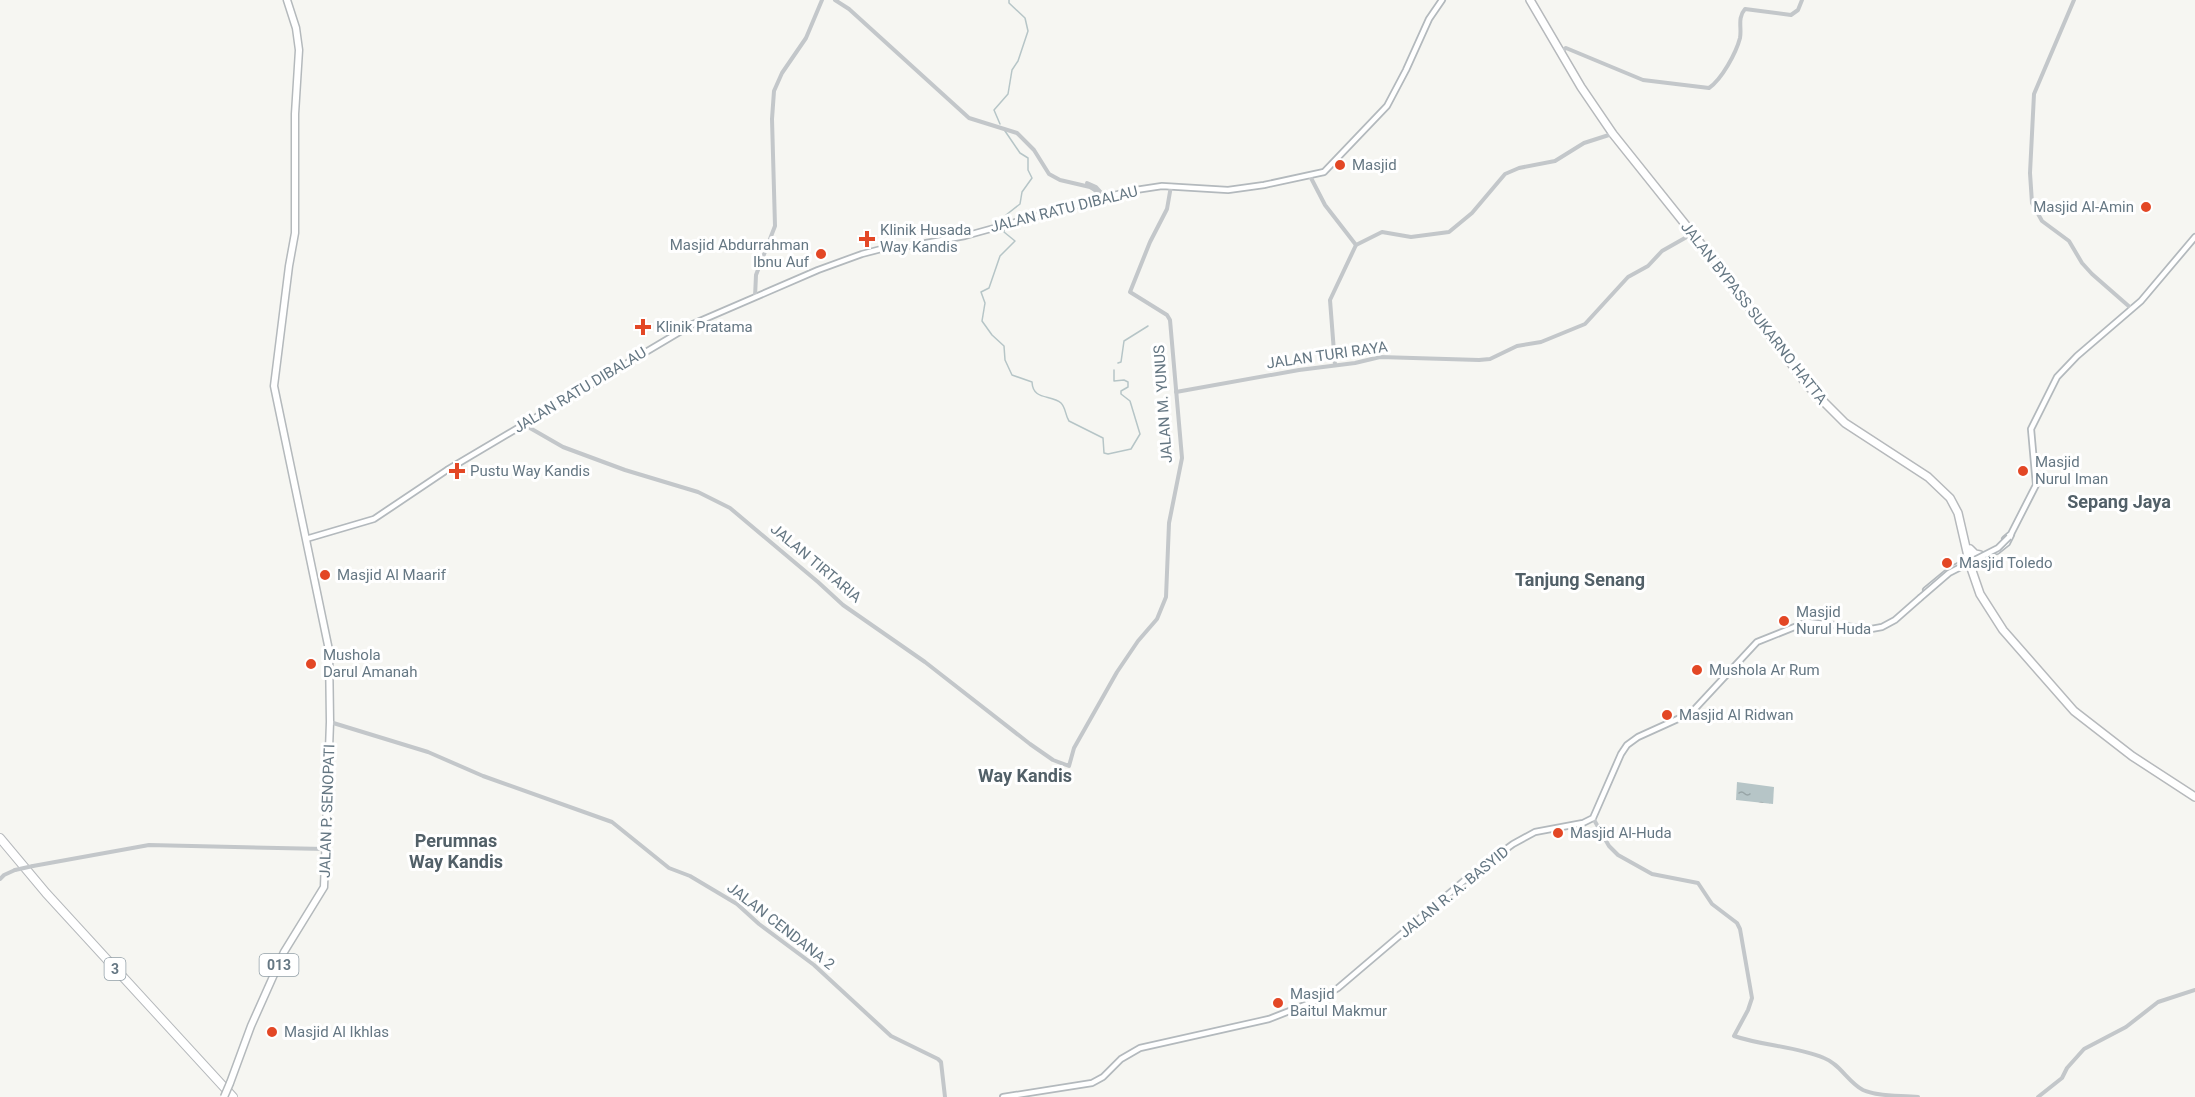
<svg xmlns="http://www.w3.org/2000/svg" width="2195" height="1097" font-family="Roboto,sans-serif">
  <defs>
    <pattern id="water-ripples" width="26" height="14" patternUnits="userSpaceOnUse" patternTransform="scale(1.5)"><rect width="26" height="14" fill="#b6c5c7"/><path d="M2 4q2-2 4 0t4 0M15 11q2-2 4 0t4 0" fill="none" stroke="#98a5a7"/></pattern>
  </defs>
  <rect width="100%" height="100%" fill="#f6f6f2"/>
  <polygon fill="url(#water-ripples)" points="1737,782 1774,787 1773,804 1736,800"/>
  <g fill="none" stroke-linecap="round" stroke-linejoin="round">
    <g stroke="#b6c5c7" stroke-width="1.5">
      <polyline points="1000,124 994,110 1008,94 1012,70 1018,61 1028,31 1025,18 1009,3 1009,0"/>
      <polyline points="1005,223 1006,215 1020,204 1022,192 1032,178 1028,170 1028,158 1020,153 1005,131"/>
      <path d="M1004,227V232L1015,241L1000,256L989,288L981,292L985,303L982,321L992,335L1004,346L1005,360L1012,375L1032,382C1033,401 1051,394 1061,403C1066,408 1065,415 1069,421L1103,438L1104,453L1108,454L1131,449L1140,434L1130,401L1121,394V391L1128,387V382L1124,380L1114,381V370"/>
      <polyline points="1118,363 1121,362 1124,341 1148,326"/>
    </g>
    <g stroke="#b3b9bd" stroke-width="8">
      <g id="secondary">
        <polyline points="306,539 374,519 447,470 693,324 818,270 862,254 885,248 915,245 965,236 1129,191 1162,186 1228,190 1264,185 1324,172 1387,106 1406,70 1429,19 1442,0"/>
        <polyline points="2005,539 2011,534 2036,485 2031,429 2057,377 2077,356 2141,301 2195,237"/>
        <polyline points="1997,551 2007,543 2011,535"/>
        <polyline points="1926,590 1949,571 1969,560"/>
        <polyline points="1003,1097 1092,1083 1103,1077 1121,1059 1140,1048 1269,1019 1315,1001 1338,988 1472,874 1513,844 1535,832 1583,823 1593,818 1621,754 1627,745 1638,737 1691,713 1757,642 1807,622 1871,629 1882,627 1895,620 1920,598"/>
      </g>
    </g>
    <g stroke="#b4b9bc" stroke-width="9">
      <polyline id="primary" points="230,1083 251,1026 284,952 324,887 330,722 329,650 274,386 289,266 295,233 295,114 299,50 296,28 287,0"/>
    </g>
    <g stroke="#b6b9bc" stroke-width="10">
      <g id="trunk">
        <polyline points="1530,0 1581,87 1613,134 1721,269 1807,385 1845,423 1928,477 1950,498 1958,513 1970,565 1980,594 2003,630 2074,711 2132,756 2195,797"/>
        <polyline points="1970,549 1975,554 1980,555"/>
      </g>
    </g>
    <g stroke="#b6b9bc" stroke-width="10">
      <polyline id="motorway" points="0,838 46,893 233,1097"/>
    </g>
    <g stroke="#c3c7ca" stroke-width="4">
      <polyline points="835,0 849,9 969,118 1017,133 1034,150 1049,174 1060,180 1090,187 1095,190 1099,198"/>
      <polyline points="2074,0 2034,94 2030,173 2032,203 2042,221 2069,241 2082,263 2092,274 2132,309"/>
      <path d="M1563,50L1566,48L1643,80L1709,88C1722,79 1736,53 1740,38C1742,28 1737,18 1745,9L1791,15L1798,10L1802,0"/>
      <polyline points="1310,176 1325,205 1356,245"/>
      <polyline points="1087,183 1096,187 1105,197"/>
      <polyline points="755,297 756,275 775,226 772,119 774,91 782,73 806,38 822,0"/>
      <polyline points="1335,365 1330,300 1356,245 1382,232 1411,237 1449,232 1472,213 1505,174 1519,168 1555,161 1584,143 1612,134"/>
      <polyline points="1176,392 1299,370 1355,363 1380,357 1479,360 1490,359 1517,346 1541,342 1585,324 1628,277 1648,266 1662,251 1692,234"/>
      <polyline points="523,424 563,447 625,470 698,492 730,508 818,582 843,605 925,662 1030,744 1053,760 1069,766 1074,748 1117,672 1138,641 1157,619 1166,597 1169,523 1182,458 1170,320 1167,315 1130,292 1150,242 1167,209 1171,186"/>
      <polyline points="330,722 428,752 483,776 612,822 669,868 690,876 737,904 759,924 814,965 891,1036 938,1059 941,1062 945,1097"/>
      <path d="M1593,818L1609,846L1618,855L1652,874L1698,883L1712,904L1737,923L1740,929L1752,998L1748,1010L1734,1036C1763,1046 1795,1046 1824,1058C1840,1064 1848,1082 1863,1090C1878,1097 1902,1095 1918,1097"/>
      <polyline points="33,866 149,845 325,849"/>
      <polyline points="0,879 4,875 15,870"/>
      <polyline points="2038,1097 2062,1078 2067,1068 2084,1049 2126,1027 2158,1002 2195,990"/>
    </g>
    <use href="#secondary" stroke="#fff" stroke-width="4.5"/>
    <use href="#primary" stroke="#fff" stroke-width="6"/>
    <use href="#trunk" stroke="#fff" stroke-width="7"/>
    <use href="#motorway" stroke="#fff" stroke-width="8"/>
    <g stroke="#b3b9bd" stroke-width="8" stroke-linecap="butt">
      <polyline id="secondary-bridge" points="1920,598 1949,573 1998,548 2009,537"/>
    </g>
    <g stroke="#b4b9bc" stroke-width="9" stroke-linecap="butt">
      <polyline id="primary-bridge" points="224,1097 230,1083"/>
    </g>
    <polyline stroke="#c3c7ca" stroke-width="4" points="15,870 33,866"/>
    <use href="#secondary-bridge" stroke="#fff" stroke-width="4.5"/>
    <use href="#primary-bridge" stroke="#fff" stroke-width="6"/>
  </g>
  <g fill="#e34725" stroke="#fff" stroke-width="2">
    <circle cx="1340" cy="165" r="6"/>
    <circle cx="2146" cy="207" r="6"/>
    <path d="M864 230h6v6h6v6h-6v6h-6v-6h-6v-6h6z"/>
    <circle cx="821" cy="254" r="6"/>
    <path d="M640 318h6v6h6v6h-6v6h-6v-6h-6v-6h6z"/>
    <path d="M454 462h6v6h6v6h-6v6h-6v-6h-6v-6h6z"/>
    <circle cx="2023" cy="471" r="6"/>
    <circle cx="1947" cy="563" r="6"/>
    <circle cx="325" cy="575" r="6"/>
    <circle cx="1784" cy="621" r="6"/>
    <circle cx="311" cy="664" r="6"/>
    <circle cx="1697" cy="670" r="6"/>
    <circle cx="1667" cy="715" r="6"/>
    <circle cx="1558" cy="833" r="6"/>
    <circle cx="1278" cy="1003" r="6"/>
    <circle cx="272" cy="1032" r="6"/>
  </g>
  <g text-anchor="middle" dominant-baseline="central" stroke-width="6" stroke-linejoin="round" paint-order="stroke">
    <g fill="#fff" stroke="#93a0a8" stroke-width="1.5">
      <rect x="259.5" y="954" width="39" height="22" rx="4.5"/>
      <rect x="104.5" y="958" width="21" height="22" rx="4.5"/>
    </g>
    <g font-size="14" font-weight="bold" fill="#657783">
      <text x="279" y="965">013</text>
      <text x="115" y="969">3</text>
    </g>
    <g font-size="15" fill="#657783" stroke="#fff" text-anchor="start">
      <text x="1352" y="165">Masjid</text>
      <text x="2134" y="207" text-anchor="end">Masjid Al-Amin</text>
      <text x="880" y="230">Klinik Husada<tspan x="880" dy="17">Way Kandis</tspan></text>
      <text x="809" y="245" text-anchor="end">Masjid Abdurrahman<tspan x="809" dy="17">Ibnu Auf</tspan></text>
      <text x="656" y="327">Klinik Pratama</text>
      <text x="2035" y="462">Masjid<tspan x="2035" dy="17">Nurul Iman</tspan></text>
      <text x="470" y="471">Pustu Way Kandis</text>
      <text x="1959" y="563">Masjid Toledo</text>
      <text x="337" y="575">Masjid Al Maarif</text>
      <text x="1796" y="612">Masjid<tspan x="1796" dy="17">Nurul Huda</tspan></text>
      <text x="323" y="655">Mushola<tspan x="323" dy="17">Darul Amanah</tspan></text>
      <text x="1709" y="670">Mushola Ar Rum</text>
      <text x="1679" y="715">Masjid Al Ridwan</text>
      <text x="1570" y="833">Masjid Al-Huda</text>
      <text x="1290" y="994">Masjid<tspan x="1290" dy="17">Baitul Makmur</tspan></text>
      <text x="284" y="1032">Masjid Al Ikhlas</text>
    </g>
    <g font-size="15" fill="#657783" stroke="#fff">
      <text transform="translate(1064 209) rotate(-14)">JALAN RATU DIBALAU</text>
      <text transform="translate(1754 313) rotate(52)">JALAN BYPASS SUKARNO HATTA</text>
      <text transform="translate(1327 355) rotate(-8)">JALAN TURI RAYA</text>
      <text transform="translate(580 390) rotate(-31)">JALAN RATU DIBALAU</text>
      <text transform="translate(1163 404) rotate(-94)">JALAN M. YUNUS</text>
      <text transform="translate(816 563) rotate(40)">JALAN TIRTARIA</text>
      <text transform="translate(327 811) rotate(-88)">JALAN P. SENOPATI</text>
      <text transform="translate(1454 892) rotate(-39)">JALAN R. A. BASYID</text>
      <text transform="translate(781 926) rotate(38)">JALAN CENDANA 2</text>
    </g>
    <g font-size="18" font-weight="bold" fill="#526068" stroke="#fff">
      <text x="2119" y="501">Sepang Jaya</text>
      <text x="1580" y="579">Tanjung Senang</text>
      <text x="1025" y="775">Way Kandis</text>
      <text x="456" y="840">Perumnas<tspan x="456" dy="21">Way Kandis</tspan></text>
    </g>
  </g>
</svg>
